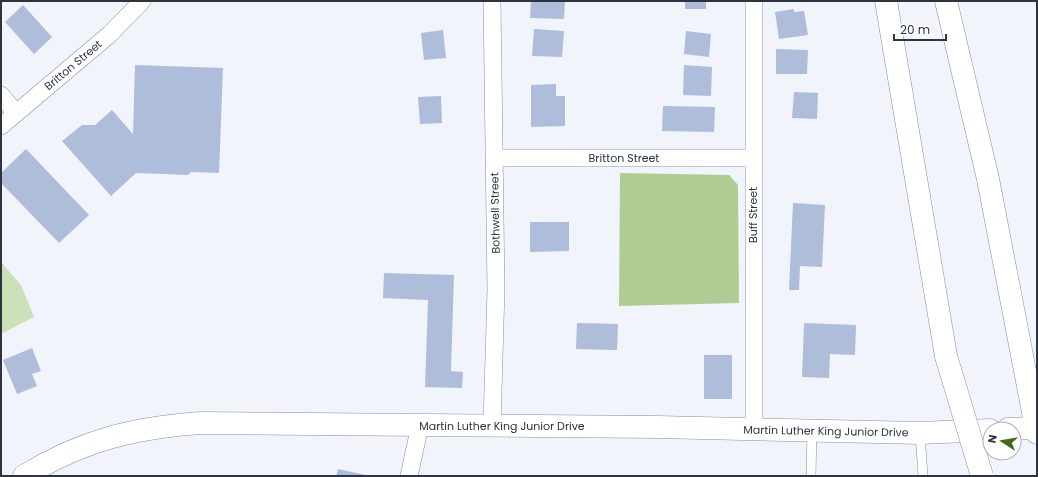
<svg xmlns="http://www.w3.org/2000/svg" width="1038" height="477" font-family="Poppins,sans-serif">
  <rect width="100%" height="100%" fill="#f1f4fa"/>
  <polygon fill="#cbe1b9" points="1,262 21,285 34,317 1,334"/>
  <polygon fill="#afcc94" points="620,173 729,175 738,185 739,303 619,306"/>
  <g fill="#aebdd9">
    <polygon points="531,1 565,1 564,19 530,18"/>
    <rect x="685" y="1" width="21" height="8"/>
    <polygon points="23,5 52,37 34,54 5,22"/>
    <polygon points="794,9 794,12 804,11 808,35 779,39 775,12"/>
    <polygon points="534,29 564,31 562,57 532,56"/>
    <polygon points="443,30 446,58 424,60 421,33"/>
    <polygon points="686,31 711,34 709,57 684,54"/>
    <polygon points="776,49 808,50 807,74 776,74"/>
    <polygon points="135,65 223,68 219,173 191,172 188,175 136,173 111,196 62,141 82,125 95,125 112,110 133,134"/>
    <polygon points="684,65 712,67 711,96 683,95"/>
    <polygon points="556,84 556,96 565,96 565,126 531,127 531,85"/>
    <polygon points="794,92 818,93 817,119 792,118"/>
    <polygon points="441,96 442,123 420,124 418,97"/>
    <polygon points="663,106 715,107 714,132 662,131"/>
    <polygon points="26,149 89,215 59,243 1,183 1,173"/>
    <polygon points="793,203 825,205 822,267 800,266 799,290 789,290"/>
    <polygon points="530,222 569,222 569,251 530,252"/>
    <polygon points="384,273 454,275 451,371 463,372 462,388 425,387 428,300 383,298"/>
    <polygon points="577,323 618,324 617,350 576,349"/>
    <polygon points="804,323 856,325 855,355 830,354 829,378 802,377"/>
    <polygon points="32,348 41,371 32,374 37,386 17,394 3,360"/>
    <rect x="704" y="355" width="28" height="44"/>
    <polygon points="338,469 366,475 365,476 336,476"/>
  </g>
  <g fill="none" stroke-linecap="round" stroke-linejoin="round">
    <g stroke="#808faa" stroke-width="10">
      <g id="service">
        <polyline points="920,433 923,476"/>
        <polyline points="811,476 812,431"/>
      </g>
    </g>
    <g stroke="#808faa" stroke-width="18">
      <g id="minor">
        <polyline points="492,1 496,289 492,425"/>
        <polyline points="754,1 754,429"/>
        <polyline points="1,95 16,113"/>
        <polyline points="1,126 110,34 142,1"/>
        <polyline points="495,158 753,158"/>
        <polyline points="409,476 420,425"/>
      </g>
    </g>
    <g stroke="#808faa" stroke-width="23">
      <g id="secondary">
        <polyline points="1008,429 1036,428"/>
        <path d="M24,476C83,440 133,428 201,423L658,427L920,433L990,430"/>
      </g>
    </g>
    <g stroke="#808faa" stroke-width="23">
      <g id="motorway">
        <polyline points="886,1 946,356"/>
        <polyline points="946,1 988,179 1037,433"/>
      </g>
    </g>
    <use href="#service" stroke="#fff" stroke-width="9"/>
    <use href="#minor" stroke="#fff" stroke-width="17"/>
    <use href="#secondary" stroke="#fff" stroke-width="22"/>
    <use href="#motorway" stroke="#fff" stroke-width="22"/>
    <g stroke="#808faa" stroke-width="23" stroke-linecap="butt">
      <polyline id="motorway-bridge" points="946,356 982,476"/>
    </g>
    <use href="#motorway-bridge" stroke="#fff" stroke-width="22"/>
  </g>
  <g text-anchor="middle" dominant-baseline="central" stroke-width="4" stroke-linejoin="round" paint-order="stroke">
    <g font-size="11" fill="#2d333f" stroke="#fff">
      <text transform="translate(73 65) rotate(-40)">Britton Street</text>
      <text x="624" y="158">Britton Street</text>
      <text transform="translate(495 213) rotate(-91)">Bothwell Street</text>
      <text transform="translate(753 215) rotate(-90)">Buff Street</text>
      <text x="502" y="426">Martin Luther King Junior Drive</text>
      <text transform="translate(826 431) rotate(1)">Martin Luther King Junior Drive</text>
    </g>
  </g>
  <rect width="1038" height="477" fill="none" stroke="#2d333f" stroke-width="4"/>
  <g transform="translate(1002 441) rotate(282)"><circle r="19" fill="#ffffff" stroke="#abadb2"/>
  <path d="M0-3L7 15L0 10L-7 15Z" fill="#46671e"/>
  <text y="-6" font-size="11" font-weight="bold" text-anchor="middle" fill="#2d333f">N</text>
  </g>
  <path d="M894 34v6h52v-6" fill="none" stroke="#2d333f" stroke-width="2"/>
  <text x="900" y="34" font-size="12" fill="#2d333f" stroke="#ffffff" stroke-width="3" paint-order="stroke">20 m</text>
</svg>
